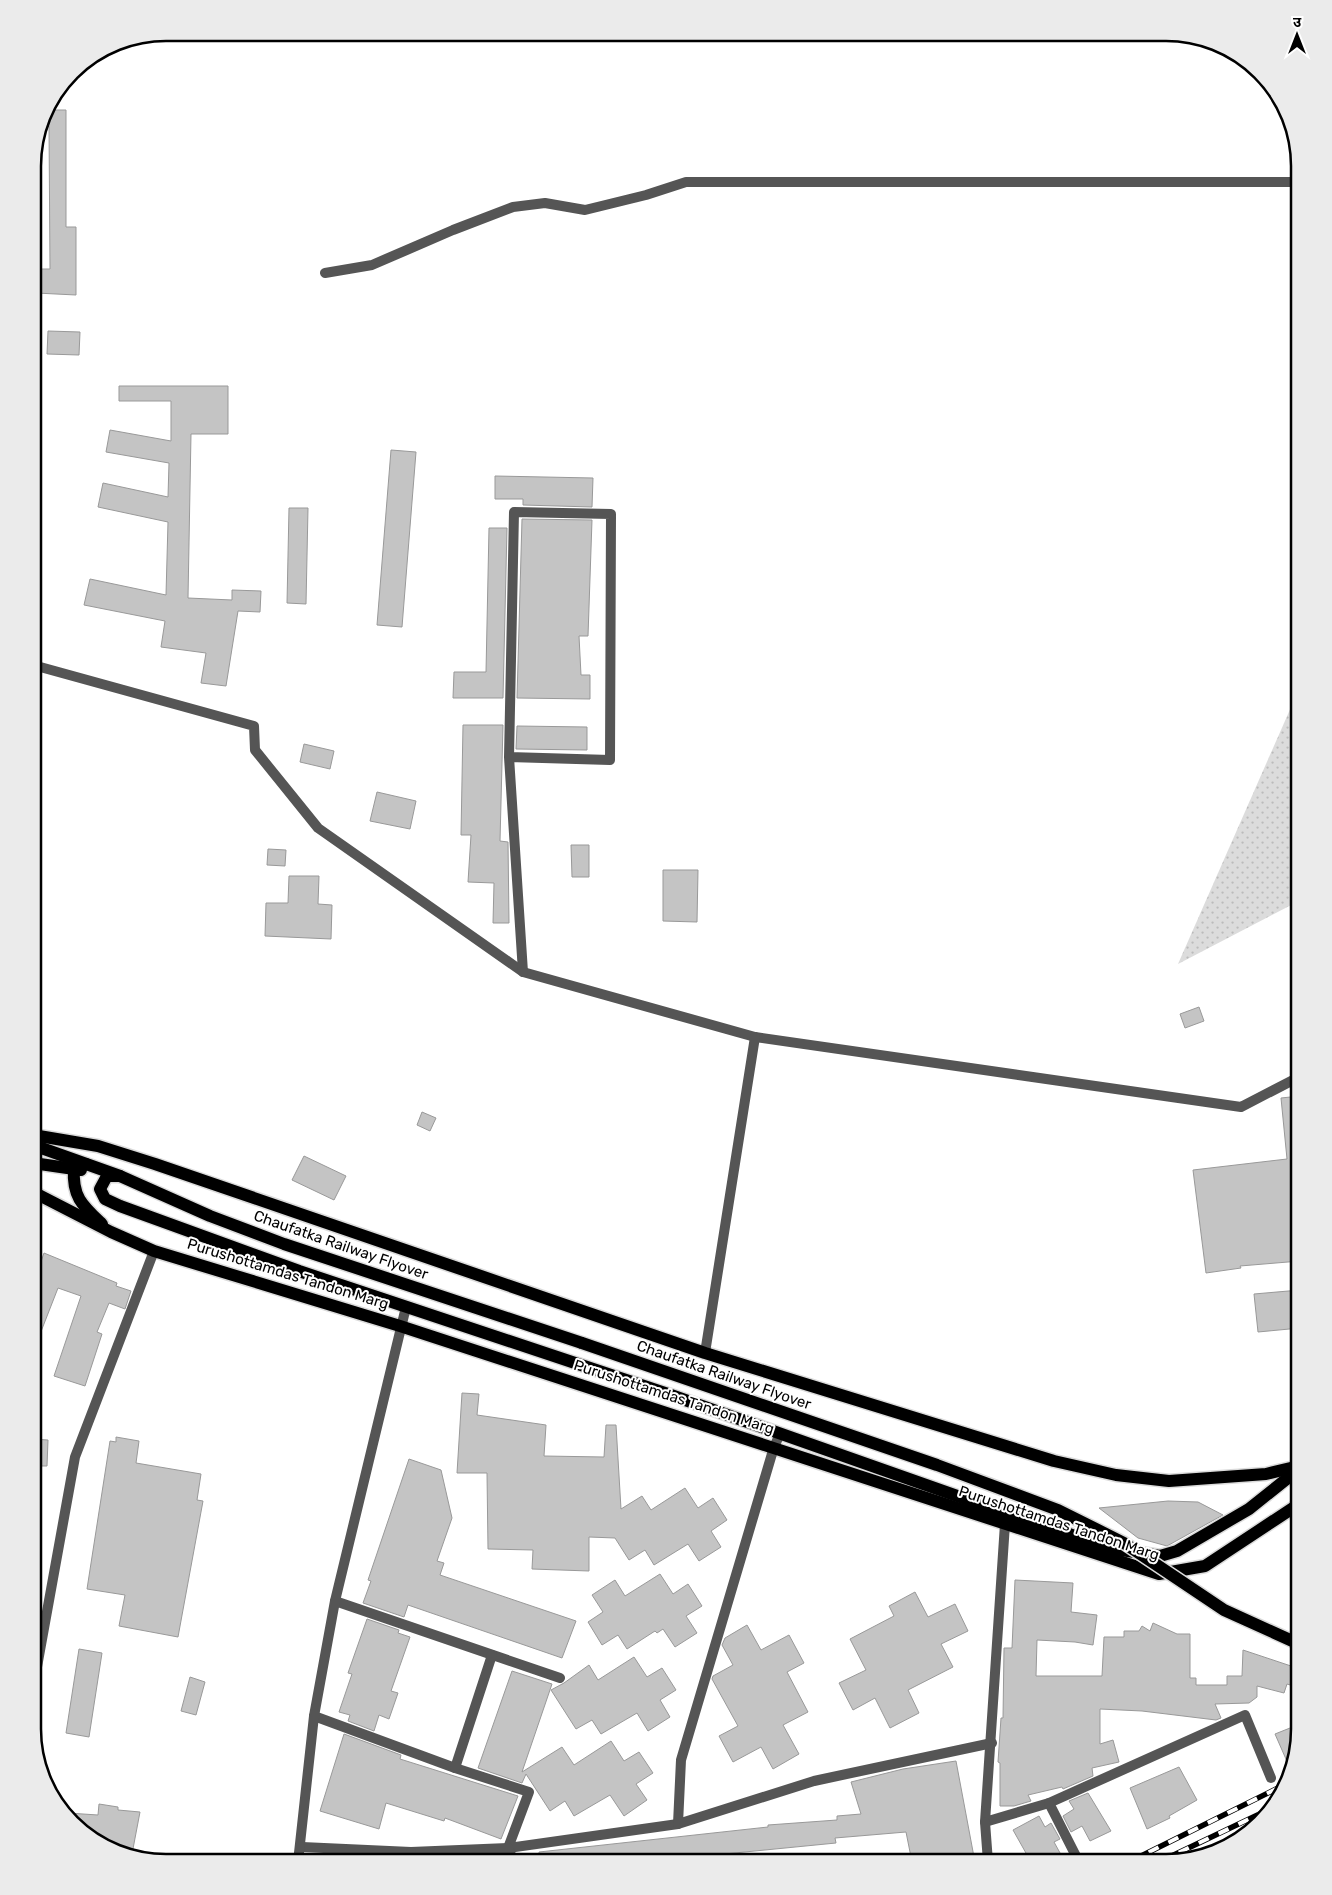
<svg xmlns="http://www.w3.org/2000/svg" width="1332" height="1895" font-family="Rubik,'Noto Sans Devanagari',sans-serif">
  <defs>
    <pattern id="grass-dots" width="8" height="8" patternUnits="userSpaceOnUse" patternTransform="scale(1.25)"><rect width="8" height="8" fill="#dcdcdc"/><path d="M2 2h.1M6 6h.1" fill="none" stroke="#bbb" stroke-width="1.8" stroke-linecap="round"/></pattern>
  </defs>
  <rect width="100%" height="100%" fill="#fff"/>
  <polygon fill="url(#grass-dots)" points="1299,689 1299,901 1178,964"/>
  <g fill="#c4c4c4" stroke="#999">
    <polygon points="45,110 66,110 66,227 76,227 76,295 36,293 37,269 50,269 49,126 41,126"/>
    <polygon points="48,331 80,332 79,355 47,354"/>
    <polygon points="119,386 228,386 228,434 191,434 188,598 232,600 232,590 261,591 260,612 238,611 226,686 201,683 206,653 161,647 165,621 84,605 90,579 166,595 168,522 98,507 103,483 168,497 169,463 106,452 110,430 171,441 171,401 119,401"/>
    <polygon points="391,450 416,452 402,627 377,625"/>
    <polygon points="495,476 593,478 592,507 523,505 523,499 495,499"/>
    <polygon points="289,508 308,508 306,604 287,603"/>
    <polygon points="522,519 592,520 588,636 579,636 581,675 590,675 590,699 517,698"/>
    <polygon points="489,528 507,528 503,698 453,698 454,672 486,672"/>
    <polygon points="463,725 503,725 500,841 508,842 509,923 493,923 494,883 468,882 471,835 461,835"/>
    <polygon points="517,726 587,727 587,750 516,749"/>
    <polygon points="304,744 334,751 330,769 300,762"/>
    <polygon points="377,792 416,801 410,829 370,821"/>
    <polygon points="571,845 589,845 589,877 572,877"/>
    <polygon points="268,849 286,850 285,866 267,865"/>
    <polygon points="663,870 698,870 697,922 663,921"/>
    <polygon points="289,876 319,876 318,904 332,905 331,939 265,936 266,903 288,903"/>
    <polygon points="1199,1007 1204,1021 1185,1028 1180,1014"/>
    <polygon points="1300,1096 1300,1261 1240,1266 1241,1268 1206,1273 1193,1170 1287,1159 1281,1098"/>
    <polygon points="422,1112 436,1118 430,1131 417,1125"/>
    <polygon points="304,1156 346,1176 334,1200 292,1180"/>
    <polygon points="44,1253 117,1283 116,1286 131,1291 125,1309 109,1303 97,1332 102,1334 85,1386 54,1376 81,1296 58,1288 33,1352 33,1284"/>
    <polygon points="1300,1290 1300,1328 1258,1332 1254,1294"/>
    <polygon points="462,1393 479,1394 477,1415 546,1425 544,1456 604,1457 606,1425 616,1425 621,1509 642,1496 651,1510 685,1488 698,1508 713,1498 727,1520 711,1531 721,1547 699,1561 688,1544 654,1565 645,1550 629,1560 615,1538 589,1537 589,1571 532,1569 533,1550 488,1549 487,1473 457,1473"/>
    <polygon points="116,1437 139,1441 136,1463 201,1474 197,1500 203,1501 178,1637 119,1626 125,1595 87,1589 110,1441 116,1442"/>
    <polygon points="33,1439 48,1440 47,1466 33,1466"/>
    <polygon points="409,1459 441,1470 452,1518 437,1561 444,1563 440,1575 576,1621 562,1658 408,1605 404,1617 363,1603 371,1581 368,1580"/>
    <polygon points="1168,1501 1198,1502 1223,1515 1167,1546 1138,1538 1099,1508"/>
    <polygon points="660,1574 673,1594 688,1584 702,1606 686,1616 697,1633 675,1647 663,1629 657,1633 655,1631 627,1649 618,1635 602,1645 588,1622 603,1612 592,1595 615,1580 625,1596"/>
    <polygon points="1015,1580 1073,1583 1071,1612 1097,1615 1093,1645 1075,1642 1037,1640 1036,1676 1102,1676 1104,1637 1124,1637 1124,1631 1139,1631 1142,1626 1150,1631 1153,1623 1177,1634 1190,1634 1190,1678 1196,1678 1196,1685 1227,1685 1227,1676 1242,1676 1243,1650 1300,1669 1300,1688 1287,1684 1284,1693 1257,1686 1257,1697 1249,1703 1215,1704 1221,1718 1216,1720 1142,1711 1100,1709 1100,1744 1113,1740 1119,1762 1092,1768 1093,1776 1063,1789 1062,1787 1028,1795 1031,1801 1014,1806 1000,1806 1000,1763 998,1762 1001,1718 1003,1718 1004,1648 1012,1648"/>
    <polygon points="915,1592 928,1617 955,1604 968,1631 941,1644 953,1667 908,1690 919,1713 890,1728 875,1698 853,1710 839,1683 866,1670 850,1639 894,1616 889,1606"/>
    <polygon points="367,1619 399,1630 398,1633 410,1637 391,1691 398,1693 389,1719 379,1715 374,1731 348,1721 350,1715 339,1712 352,1674 348,1673"/>
    <polygon points="747,1625 761,1650 789,1635 804,1663 787,1672 808,1712 783,1725 799,1754 773,1769 761,1747 733,1762 719,1736 738,1726 712,1679 713,1676 733,1665 722,1645 725,1638"/>
    <polygon points="79,1649 102,1653 89,1737 66,1733"/>
    <polygon points="634,1657 647,1677 662,1668 676,1690 660,1700 670,1717 648,1731 637,1713 601,1734 592,1720 576,1729 551,1690 564,1683 589,1665 598,1680"/>
    <polygon points="512,1671 552,1684 522,1772 562,1747 574,1765 611,1741 624,1761 639,1752 653,1773 636,1784 647,1800 624,1816 610,1795 574,1816 565,1801 550,1811 526,1774 522,1783 478,1768"/>
    <polygon points="190,1677 205,1682 196,1715 181,1711"/>
    <polygon points="1300,1724 1300,1729 1289,1766 1275,1734"/>
    <polygon points="344,1734 401,1755 400,1759 518,1796 501,1839 445,1818 444,1821 386,1803 379,1829 320,1811"/>
    <polygon points="956,1761 974,1857 949,1862 912,1862 906,1832 835,1838 836,1843 694,1857 694,1859 678,1860 678,1862 539,1862 539,1852 768,1827 768,1825 837,1820 837,1816 861,1814 851,1782 903,1769"/>
    <polygon points="1179,1767 1197,1800 1169,1816 1170,1818 1147,1829 1130,1788"/>
    <polygon points="1088,1793 1111,1831 1090,1841 1082,1826 1071,1832 1063,1816 1074,1809 1069,1801"/>
    <polygon points="99,1804 118,1807 118,1810 140,1812 132,1854 99,1844 68,1813 98,1815"/>
    <polygon points="1039,1816 1045,1827 1051,1823 1060,1839 1054,1842 1065,1862 1031,1862 1013,1830"/>
  </g>
  <g fill="none" stroke-linecap="round" stroke-linejoin="round">
    <g stroke="#dbdbdb" stroke-width="15">
      <g id="primary">
        <polyline points="33,1135 98,1146 155,1164 705,1353 1054,1461 1116,1475 1169,1481 1266,1474 1299,1466"/>
        <polyline points="33,1145 120,1176 210,1216 284,1244 582,1343"/>
        <polyline points="33,1163 81,1170"/>
        <path d="M86,1164L74,1169C72,1197 83,1206 102,1224"/>
        <polyline points="120,1176 107,1176 100,1189 105,1199 120,1206 299,1271 671,1395 1017,1517 1115,1549 1160,1556 1177,1551 1249,1509 1299,1469"/>
        <polyline points="33,1192 111,1232 154,1251 400,1326 1159,1574 1205,1566 1299,1504"/>
      </g>
    </g>
    <g stroke="#555" stroke-width="10">
      <polyline points="325,273 372,265 453,230 513,207 545,203 585,210 646,195 686,182 1299,182"/>
      <polyline points="33,665 254,726 255,750 318,828 523,972 755,1037 1241,1107 1299,1077"/>
      <polyline points="509,757 610,760 611,514 514,512 509,757 523,972"/>
      <polyline points="705,1353 755,1037"/>
      <polyline points="1005,1524 985,1822 1049,1803 1245,1715 1271,1778"/>
      <polyline points="335,1601 560,1678"/>
      <polyline points="33,1689 75,1457 154,1251"/>
      <polyline points="314,1716 455,1768 529,1792 508,1848 678,1824 814,1781 992,1743"/>
      <polyline points="455,1768 492,1655"/>
      <polyline points="1049,1803 1079,1862"/>
      <polyline points="985,1822 988,1862"/>
      <polyline points="678,1824 681,1760 774,1447 780,1434"/>
      <polyline points="302,1847 411,1852 508,1848 514,1862"/>
      <polyline points="298,1862 314,1716 335,1601 406,1307"/>
      <polyline points="410,1862 411,1852"/>
    </g>
    <use href="#primary" stroke="#000" stroke-width="12"/>
    <g stroke="#000" stroke-width="5.5">
      <g id="rail">
        <polyline points="1219,1848 1239,1839"/>
        <polyline points="1129,1862 1284,1785"/>
        <polyline points="1159,1862 1268,1810"/>
      </g>
    </g>
    <use href="#rail" stroke="#fff" stroke-width="4" stroke-dasharray="11" stroke-linecap="butt"/>
    <g stroke="#dbdbdb" stroke-width="15" stroke-linecap="butt">
      <polyline id="primary-bridge" points="582,1343 937,1465 1058,1510 1124,1543 1224,1610 1299,1644"/>
    </g>
    <use href="#primary-bridge" stroke="#000" stroke-width="12"/>
  </g>
  <g text-anchor="middle" dominant-baseline="central" stroke-width="4" stroke-linejoin="round" paint-order="stroke">
    <g font-size="15" fill="#000" stroke="#fff">
      <text transform="translate(341 1245) rotate(19)">Chaufatka Railway Flyover</text>
      <text transform="translate(288 1274) rotate(17)">Purushottamdas Tandon Marg</text>
      <text transform="translate(724 1375) rotate(19)">Chaufatka Railway Flyover</text>
      <text transform="translate(674 1397) rotate(18)">Purushottamdas Tandon Marg</text>
      <text transform="translate(1059 1523) rotate(18)">Purushottamdas Tandon Marg</text>
    </g>
  </g>
  <path d="M0 0H1332V1895H0ZM166 41H1166A125 125 0 0 1 1291 166V1729A125 125 0 0 1 1166 1854H166A125 125 0 0 1 41 1729V166A125 125 0 0 1 166 41Z" fill="#ebebeb" fill-rule="evenodd"/>
  <path fill="none" stroke="#000" stroke-width="2.5" d="M166 41H1166A125 125 0 0 1 1291 166V1729A125 125 0 0 1 1166 1854H166A125 125 0 0 1 41 1729V166A125 125 0 0 1 166 41Z"/>
  <g transform="translate(1297 35)" stroke="#ffffff" stroke-width="4" paint-order="stroke">
  <path d="M0-4L9 19L0 12L-9 19Z" fill="#000000"/>
  <text y="-8" font-size="14" font-weight="bold" text-anchor="middle" fill="#000000">उ</text>
  </g>
</svg>
